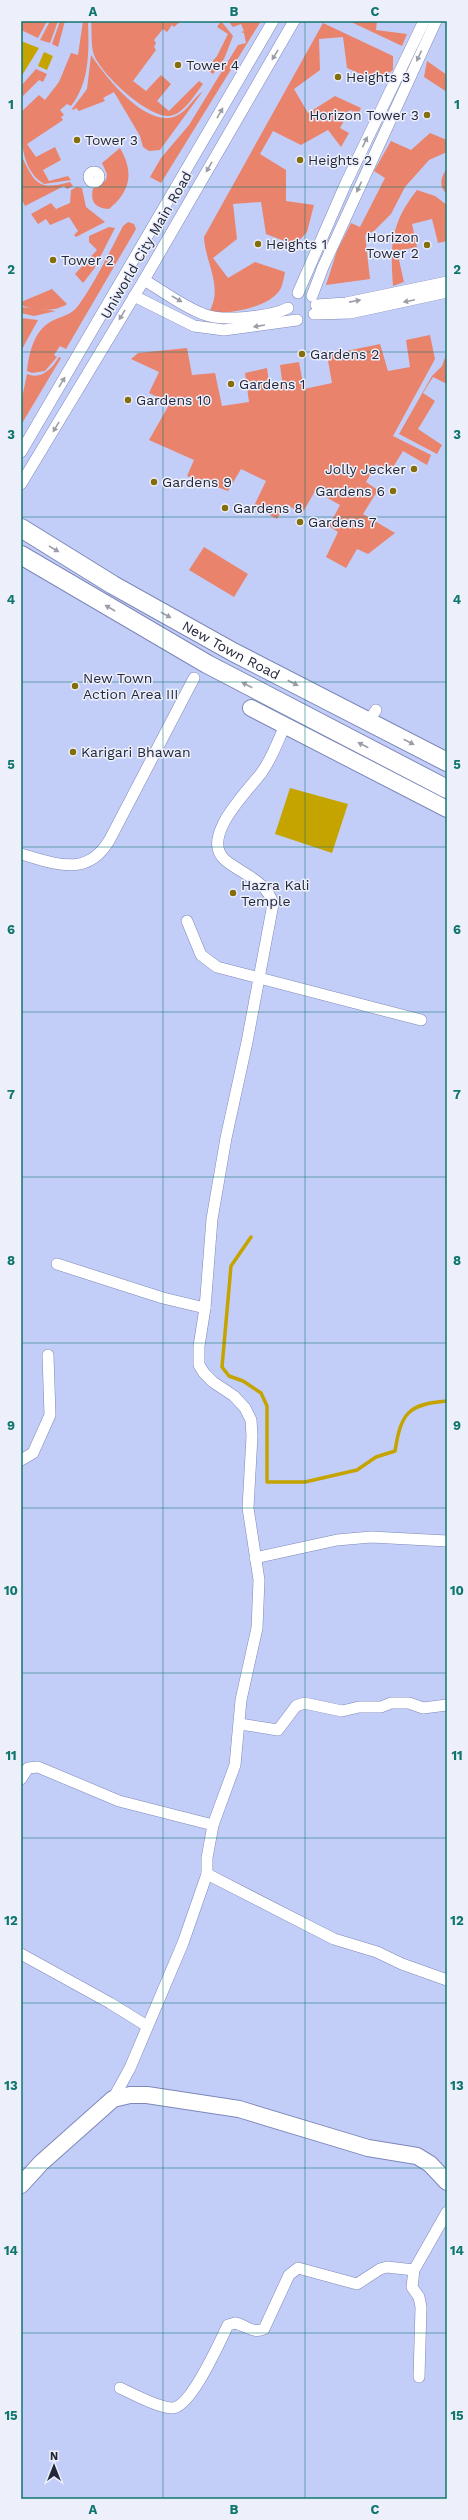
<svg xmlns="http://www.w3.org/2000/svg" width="468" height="2520" font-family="'Work Sans',sans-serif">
  <rect width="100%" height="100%" fill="#c3cef8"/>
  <g fill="#e9836b">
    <polygon points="21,21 47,21 38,38 21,30"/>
    <polygon points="50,21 58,21 50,43 40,40"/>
    <polygon points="60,21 65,21 58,47 52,44"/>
    <path d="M83,21H88C89,51 90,82 71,106L67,104L60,110L64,115L61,117L63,120L27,144L36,157L55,147L61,160L43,170L49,181L68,176L71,180L44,184C20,169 21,137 21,112L39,95L45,100L59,82L71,53L78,55Z"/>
    <path d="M91,21H181L174,27L172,25L167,32L163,29L154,40L156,43L154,47L156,50L133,81L146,91L161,75L171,84L157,101L169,111L199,81L203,84C195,94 183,116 168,116C146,116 98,72 93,52C91,42 92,31 91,21Z"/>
    <polygon points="221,21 233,36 224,59 213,74 206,69 217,56 228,34 217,27"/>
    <polygon points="228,21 261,21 161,183 150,177 161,158 189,125 238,45 246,43 244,33 241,32 244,31 241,24 233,27"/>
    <polygon points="349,21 377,21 376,30 407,34 402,46"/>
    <path d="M323,23L393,56V70L377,81L347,68L343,37L319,39L320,70L294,89L308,113L335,96L361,108L358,114L350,110L340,128L349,133L341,147L328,130L301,145L273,131L260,154L286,170V201L314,205L307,232L295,245L266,234L261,202L233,204L237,239L213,258L228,278L255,262L285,272C284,277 283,283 281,288C272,307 228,315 209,312C224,287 205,263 204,237Z"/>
    <path d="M91,55C105,76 146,129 176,116C188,111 193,98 203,91L160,150L149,151L143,147L140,136L114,92L103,98L105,101L79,111L76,108L73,110L72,109L87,89Z"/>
    <polygon points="427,61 447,75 447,92 424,77"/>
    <polygon points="36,69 47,74 43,82 39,80 21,98 21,86"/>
    <polygon points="430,133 447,140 447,152 429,160 405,187 391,214 374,231 365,235 370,279 326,285 337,251 351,223 360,227 385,178 374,171 391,141 411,150"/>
    <path d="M120,148C134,172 131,191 109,209C95,208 90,202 93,188L106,180L107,174L102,163Z"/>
    <path d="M21,155C35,183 37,191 70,182L73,186L67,189L64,186L25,206L21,198Z"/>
    <path d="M447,168V194C438,186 441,177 447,168Z"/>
    <polygon points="77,187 82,188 86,207 105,222 76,237 74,235 78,231 69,217 50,225 46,219 38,224 31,214 51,203 56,209 70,203 71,190"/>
    <path d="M417,190L435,196L447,205V241L438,243L432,219L412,224L417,247L397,251L404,282L393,286C390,245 391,223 417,190Z"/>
    <path d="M128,222L134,224L136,229L66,349L60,346L54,355L57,357L45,371L32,373L27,371C29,353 34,330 52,321C62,316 71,315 78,306C96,281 109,253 123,226Z"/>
    <polygon points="109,227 115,228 94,269 83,283 75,274 97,250 89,242 89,236"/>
    <path d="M52,289L67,304C56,312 34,311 21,305V302Z"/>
    <polygon points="21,307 56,311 34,316 21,313"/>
    <polygon points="21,318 38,320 21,351"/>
    <polygon points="430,335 435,359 393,436 431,455 427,465 403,451 390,472 376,464 366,482 378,490 363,514 395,533 368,554 357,549 346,568 326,557 338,532 329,526 340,505 315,491 302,514 286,504 277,519 254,506 266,481 241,469 228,491 187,476 194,460 149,440 170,403 149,393 159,372 131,359 138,353 187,348 192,375 215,373 222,406 249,402 245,373 267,368 270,390 283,388 280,365 299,362 304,389 332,383 327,355 380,344 388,371 410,367 406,340"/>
    <polygon points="447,352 447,384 433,377 423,393 435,401 418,429 442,445 437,454 399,434 432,376 442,366"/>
    <path d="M59,357L61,358L21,425V403L27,374C41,380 52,369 59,357Z"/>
    <polygon points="204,547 248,574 234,597 189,570"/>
  </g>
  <g fill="#c5a400">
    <polygon points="21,41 39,48 21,77"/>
    <polygon points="44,52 53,56 47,70 38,66"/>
    <polygon points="290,788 348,804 332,853 275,834"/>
  </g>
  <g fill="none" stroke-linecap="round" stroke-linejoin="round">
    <path stroke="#c5a400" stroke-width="3.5" d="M251,1237L231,1266L222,1367L229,1376L243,1381L261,1393L267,1406V1482H305L357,1470L376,1457L395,1451C401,1413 408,1404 447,1401"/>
    <g stroke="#7d88b9" stroke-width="12">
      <g id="street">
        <circle cx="94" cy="177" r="5"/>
        <path d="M144,280C163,291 182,306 203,314C222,322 270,317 288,308"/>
        <polyline points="298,293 346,183 424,21"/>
        <polyline points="134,296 194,326 224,330 297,320"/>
        <polyline points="312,296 323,267 436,21"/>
        <polyline points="316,305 346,303 447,282"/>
        <polyline points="314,314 350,313 447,292"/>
        <polyline points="21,452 273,21"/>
        <polyline points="21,484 144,280 294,21"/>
        <polyline points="368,722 376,710"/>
        <path d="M21,854C56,864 88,878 110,839L194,678"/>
        <polyline points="187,921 201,955 217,967 421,1020"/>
        <polyline points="57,1264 163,1298 205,1308"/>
        <polyline points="21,1460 33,1453 50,1415 48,1355"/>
        <polyline points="255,1558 337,1540 371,1537 447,1541"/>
        <polyline points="240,1724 278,1730 296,1706 304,1703 342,1711 359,1707 381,1707 391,1703 409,1703 423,1708 447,1705"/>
        <polyline points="21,1779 28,1768 38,1767 119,1801 213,1825"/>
        <polyline points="207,1874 334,1939 377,1952 402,1964 447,1980"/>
        <polyline points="21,1954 110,2003 147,2026"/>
        <path d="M113,2099L130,2068L183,1943L207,1874V1858L213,1825L235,1765L241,1700L257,1628L259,1580L248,1508L252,1436L251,1420L245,1408L234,1396L213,1382L204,1373L199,1365V1346L205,1308L212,1219L226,1138L247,1042L273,904C267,881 242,874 225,860C199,837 249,790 262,772C272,758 278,741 285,725"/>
        <polyline points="419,2377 421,2307 419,2297 412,2287 414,2270 447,2212"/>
        <path d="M120,2388C133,2394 159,2408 172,2408C191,2408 220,2341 228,2325L235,2323C246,2325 252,2334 264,2329L289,2275L298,2268L357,2284L380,2269L387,2267L414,2270"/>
      </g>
    </g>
    <g stroke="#7d88b9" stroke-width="18">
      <g id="secondary">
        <polyline points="251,708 447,809"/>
        <polyline points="21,2185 41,2163 113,2099 130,2095 147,2095 239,2109 368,2148 417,2156 430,2164 447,2182"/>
      </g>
    </g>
    <g stroke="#7d88b9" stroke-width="20">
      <g id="primary">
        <path id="s1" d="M21,528L113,585L233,652L447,762"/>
        <polyline points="21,555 207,664 447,789"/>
      </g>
    </g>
    <use href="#street" stroke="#fff" stroke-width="11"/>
    <use href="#secondary" stroke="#fff" stroke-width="16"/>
    <use href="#primary" stroke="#fff" stroke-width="18"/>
  </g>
  <defs><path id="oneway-solid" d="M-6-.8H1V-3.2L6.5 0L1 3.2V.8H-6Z"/></defs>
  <g fill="#9c9ea7">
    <use href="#oneway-solid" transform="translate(275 55) rotate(121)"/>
    <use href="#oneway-solid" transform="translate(419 56) rotate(115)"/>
    <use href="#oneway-solid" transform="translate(220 113) rotate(-60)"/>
    <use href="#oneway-solid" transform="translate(365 142) rotate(-65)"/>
    <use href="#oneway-solid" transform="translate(209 167) rotate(120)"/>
    <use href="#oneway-solid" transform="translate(359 187) rotate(115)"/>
    <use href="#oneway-solid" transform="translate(177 299) rotate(30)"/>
    <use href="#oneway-solid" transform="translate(355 301) rotate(-11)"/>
    <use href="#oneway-solid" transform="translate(409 301) rotate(168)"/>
    <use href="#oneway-solid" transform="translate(122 315) rotate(121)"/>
    <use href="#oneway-solid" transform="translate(259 326) rotate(171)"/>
    <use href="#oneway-solid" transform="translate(62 382) rotate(-59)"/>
    <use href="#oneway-solid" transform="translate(56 427) rotate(121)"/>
    <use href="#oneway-solid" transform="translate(54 549) rotate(31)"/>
    <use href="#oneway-solid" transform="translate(110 608) rotate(-150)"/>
    <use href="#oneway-solid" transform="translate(166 615) rotate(29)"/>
    <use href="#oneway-solid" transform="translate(293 683) rotate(27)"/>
    <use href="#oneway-solid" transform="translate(247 685) rotate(-153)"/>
    <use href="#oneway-solid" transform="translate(409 742) rotate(27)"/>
    <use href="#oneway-solid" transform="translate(363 745) rotate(-153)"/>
  </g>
  <path fill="none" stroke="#0f766e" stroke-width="1" stroke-opacity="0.55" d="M163,21V2499M305,21V2499M21,187H447M21,352H447M21,517H447M21,682H447M21,847H447M21,1012H447M21,1177H447M21,1343H447M21,1508H447M21,1673H447M21,1838H447M21,2003H447M21,2168H447M21,2333H447"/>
  <g fill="#846d0b" stroke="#edf0fb" stroke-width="1.5">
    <circle cx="178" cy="65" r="4"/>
    <circle cx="338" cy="77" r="4"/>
    <circle cx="427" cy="115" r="4"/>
    <circle cx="77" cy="140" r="4"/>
    <circle cx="300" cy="160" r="4"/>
    <circle cx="258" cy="244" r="4"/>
    <circle cx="427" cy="245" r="4"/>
    <circle cx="53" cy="260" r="4"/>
    <circle cx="302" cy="354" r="4"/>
    <circle cx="231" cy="384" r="4"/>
    <circle cx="128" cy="400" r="4"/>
    <circle cx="414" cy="469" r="4"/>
    <circle cx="154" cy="482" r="4"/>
    <circle cx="393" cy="491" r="4"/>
    <circle cx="225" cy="508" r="4"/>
    <circle cx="300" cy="522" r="4"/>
    <circle cx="75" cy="686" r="4"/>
    <circle cx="73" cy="752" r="4"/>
    <circle cx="233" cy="893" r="4"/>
  </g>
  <g text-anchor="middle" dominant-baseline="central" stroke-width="3" stroke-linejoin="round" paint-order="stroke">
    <g font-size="14" fill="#23273b" stroke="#edf0fb" text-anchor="start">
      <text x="186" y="65">Tower 4</text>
      <text x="346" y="77">Heights 3</text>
      <text x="419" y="115" text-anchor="end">Horizon Tower 3</text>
      <text x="85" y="140">Tower 3</text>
      <text x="308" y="160">Heights 2</text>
      <text x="419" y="237" text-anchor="end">Horizon<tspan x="419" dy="16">Tower 2</tspan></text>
      <text x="266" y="244">Heights 1</text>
      <text x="61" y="260">Tower 2</text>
      <text x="310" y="354">Gardens 2</text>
      <text x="239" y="384">Gardens 1</text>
      <text x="136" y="400">Gardens 10</text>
      <text x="406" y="469" text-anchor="end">Jolly Jecker</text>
      <text x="162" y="482">Gardens 9</text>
      <text x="385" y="491" text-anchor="end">Gardens 6</text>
      <text x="233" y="508">Gardens 8</text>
      <text x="308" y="522">Gardens 7</text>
      <text x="83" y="678">New Town<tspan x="83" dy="16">Action Area III</tspan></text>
      <text x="81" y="752">Karigari Bhawan</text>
      <text x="241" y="885">Hazra Kali<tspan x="241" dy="16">Temple</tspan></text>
    </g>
    <g font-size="14" fill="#23273b" stroke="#edf0fb">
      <text transform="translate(146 245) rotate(-60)">Uniworld City Main Road</text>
      <text stroke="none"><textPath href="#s1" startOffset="243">New Town Road</textPath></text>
    </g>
  </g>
  <rect width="468" height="2520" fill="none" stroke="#edf0fb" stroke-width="44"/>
  <g transform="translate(54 2466)" stroke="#edf0fb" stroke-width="3" paint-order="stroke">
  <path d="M0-3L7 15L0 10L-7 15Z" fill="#23273b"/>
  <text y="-6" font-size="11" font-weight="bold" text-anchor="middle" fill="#23273b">N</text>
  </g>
  <rect x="22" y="22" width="424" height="2476" fill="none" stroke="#0f766e" stroke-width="1.5"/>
  <g font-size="13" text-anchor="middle" font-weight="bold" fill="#0f766e">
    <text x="93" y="16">A</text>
    <text x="234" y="16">B</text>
    <text x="375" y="16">C</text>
    <text x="11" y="109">1</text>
    <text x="457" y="109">1</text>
    <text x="11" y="274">2</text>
    <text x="457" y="274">2</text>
    <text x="11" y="439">3</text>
    <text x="457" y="439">3</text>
    <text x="11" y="604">4</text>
    <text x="457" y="604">4</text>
    <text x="11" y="769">5</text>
    <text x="457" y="769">5</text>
    <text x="11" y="934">6</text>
    <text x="457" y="934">6</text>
    <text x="11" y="1099">7</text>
    <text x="457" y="1099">7</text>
    <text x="11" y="1265">8</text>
    <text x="457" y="1265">8</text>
    <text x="11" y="1430">9</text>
    <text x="457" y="1430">9</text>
    <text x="11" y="1595">10</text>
    <text x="457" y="1595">10</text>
    <text x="11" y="1760">11</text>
    <text x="457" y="1760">11</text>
    <text x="11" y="1925">12</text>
    <text x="457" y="1925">12</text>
    <text x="11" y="2090">13</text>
    <text x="457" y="2090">13</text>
    <text x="11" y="2255">14</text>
    <text x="457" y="2255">14</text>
    <text x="11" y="2420">15</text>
    <text x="457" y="2420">15</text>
    <text x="93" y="2514">A</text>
    <text x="234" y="2514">B</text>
    <text x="375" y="2514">C</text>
  </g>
</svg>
